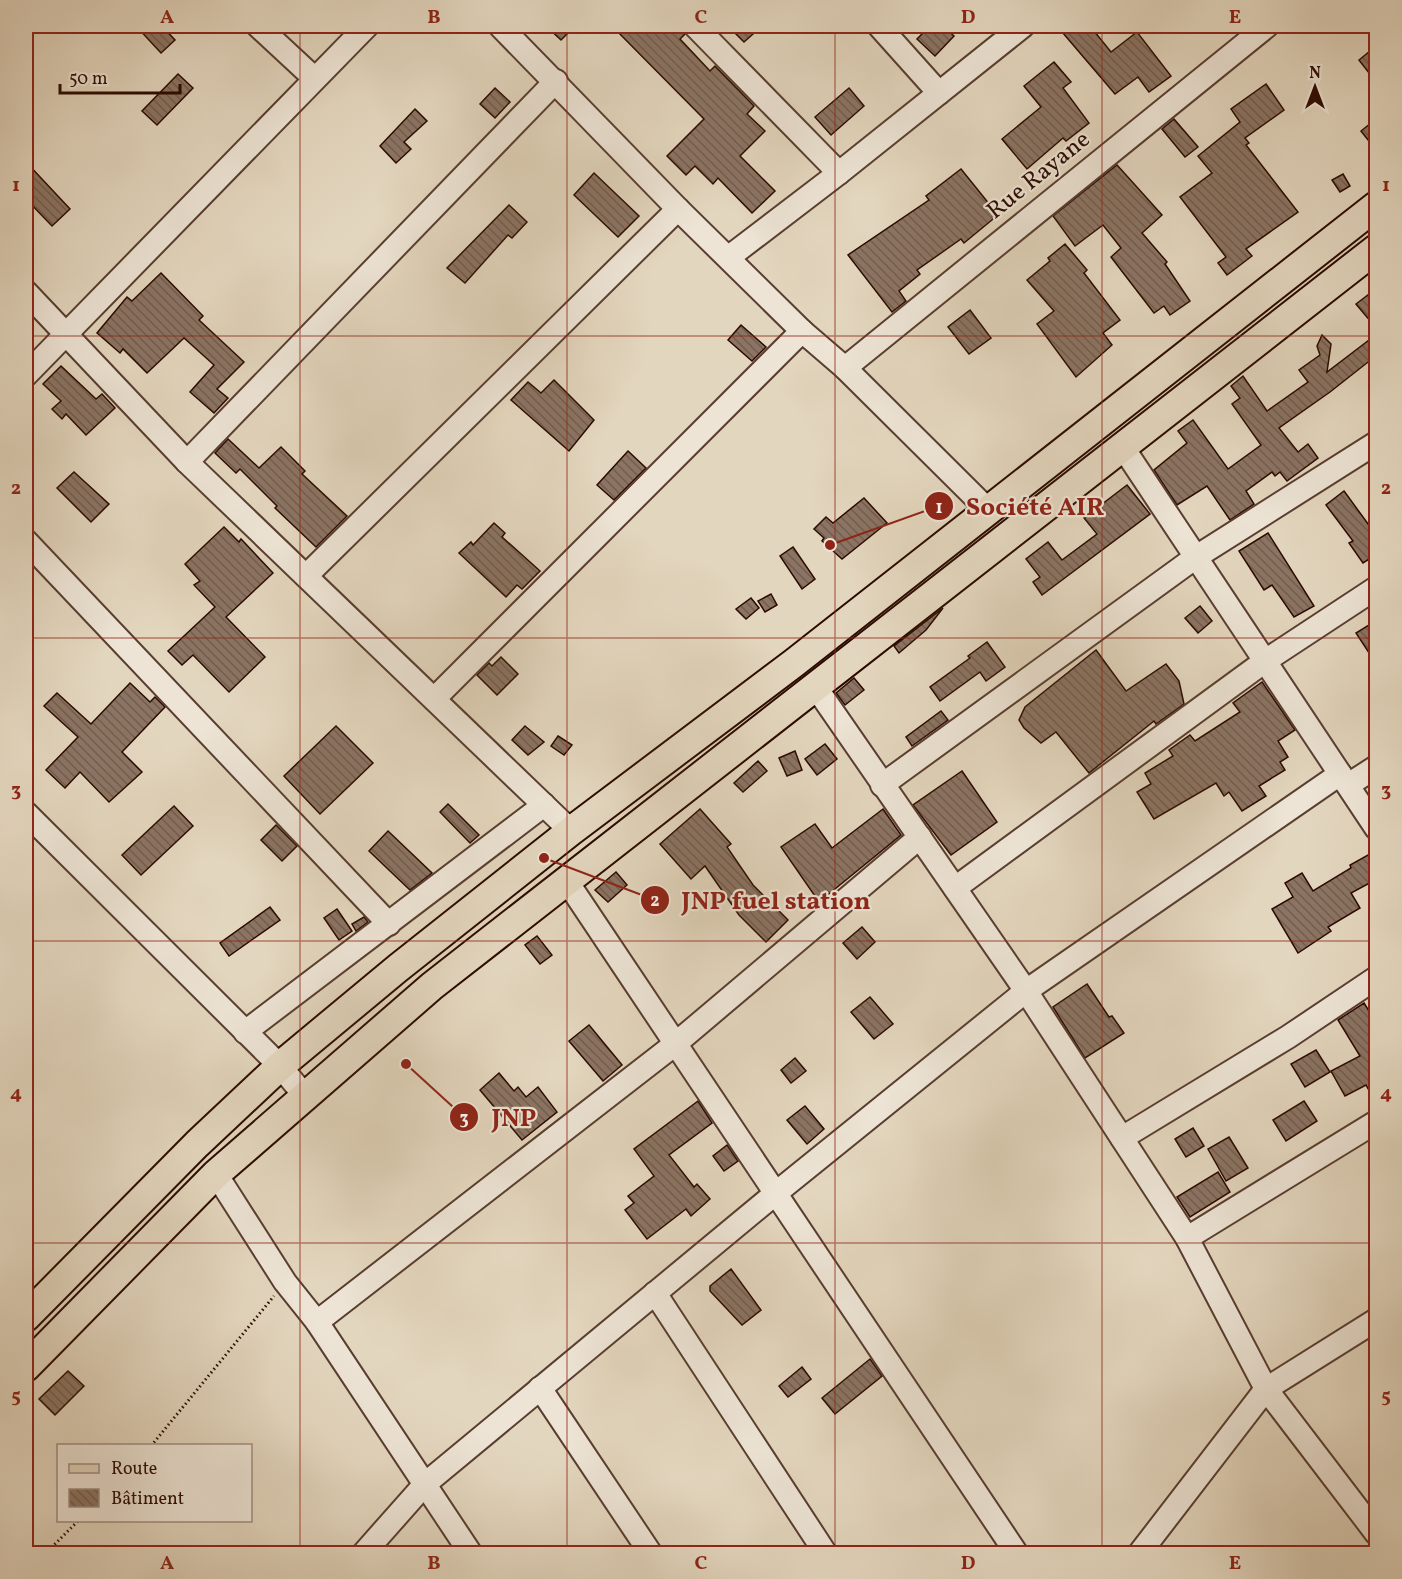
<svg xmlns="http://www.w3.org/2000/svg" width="1402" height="1579" font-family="Vollkorn,serif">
  <defs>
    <pattern id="building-back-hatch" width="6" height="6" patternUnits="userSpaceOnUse" patternTransform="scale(1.5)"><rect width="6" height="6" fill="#8b7463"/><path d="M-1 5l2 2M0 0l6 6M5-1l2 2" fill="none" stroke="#725d4f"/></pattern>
  </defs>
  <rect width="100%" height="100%" fill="#e3d6be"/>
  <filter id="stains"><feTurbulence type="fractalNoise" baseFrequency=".00333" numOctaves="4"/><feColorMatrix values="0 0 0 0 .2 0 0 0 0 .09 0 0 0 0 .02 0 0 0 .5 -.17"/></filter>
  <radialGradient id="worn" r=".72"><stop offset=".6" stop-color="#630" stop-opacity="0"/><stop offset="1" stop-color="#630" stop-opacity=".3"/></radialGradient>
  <g fill="url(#building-back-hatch)" stroke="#2b0a00" stroke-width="1.5">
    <polygon points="136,26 162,26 175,40 161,53"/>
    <polygon points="546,26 575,26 561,40"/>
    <polygon points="612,26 681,26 685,34 680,39 710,71 715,66 754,106 747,114 765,131 740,156 775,191 752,213 718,178 713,184 695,166 686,175 667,156 704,119"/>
    <polygon points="728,26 762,26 744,42"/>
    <polygon points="930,26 943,26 954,36 935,56 917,39"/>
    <polygon points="1072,26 1090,26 1111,52 1137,32 1171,76 1149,92 1138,77 1115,94 1063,33"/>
    <polygon points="1370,51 1377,59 1377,83 1359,60"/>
    <polygon points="1054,62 1071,82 1063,88 1089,123 1066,141 1063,138 1027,169 1002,139 1041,107 1024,86"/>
    <polygon points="178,74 193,88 157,125 142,111"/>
    <polygon points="1266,84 1284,110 1245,138 1249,143 1246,145 1298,212 1246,249 1252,256 1227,275 1218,263 1226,257 1180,197 1212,173 1198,156 1240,122 1231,109"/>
    <polygon points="495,88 510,102 495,118 480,104"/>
    <polygon points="849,88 864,106 831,135 815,117"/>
    <polygon points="415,109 427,121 404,142 411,149 396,163 380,146"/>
    <polygon points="1174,119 1198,147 1185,157 1162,129"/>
    <polygon points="1371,123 1377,131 1377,151 1361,131"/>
    <polygon points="26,162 70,209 52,226 26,199"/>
    <polygon points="1117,165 1162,215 1142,233 1167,262 1165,264 1190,301 1170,315 1164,306 1154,313 1111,257 1121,248 1103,225 1075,246 1053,216"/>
    <polygon points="961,169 998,215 964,243 961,239 917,270 920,274 899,291 906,301 892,312 848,255 929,200 926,196"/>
    <polygon points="594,173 639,216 618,237 574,195"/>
    <polygon points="1343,174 1350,186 1340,192 1332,180"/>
    <polygon points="509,205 527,222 512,238 508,235 465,283 447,268"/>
    <polygon points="1065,244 1087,270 1084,273 1120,320 1103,333 1112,345 1076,377 1037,324 1054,311 1027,280 1050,261 1048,258"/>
    <polygon points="161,273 203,316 199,320 244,362 217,389 228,398 214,413 190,392 214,365 184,338 147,373 123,349 120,353 97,333 127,297 132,301"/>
    <polygon points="1377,288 1377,329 1356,304"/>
    <polygon points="970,310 991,338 969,354 948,327"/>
    <polygon points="741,325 766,347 752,361 728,340"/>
    <polygon points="1377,334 1377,355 1330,392 1279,428 1298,452 1308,444 1318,458 1287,481 1280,472 1275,476 1272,472 1246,491 1254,504 1230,520 1207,486 1177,505 1154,470 1187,443 1178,431 1193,420 1228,469 1261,445 1232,404 1240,398 1231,386 1243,376 1267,411 1308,382 1299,370 1320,355 1317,346 1322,335 1331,344 1327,372"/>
    <polygon points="61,366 96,399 102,394 115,408 86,435 66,414 62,419 52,409 61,401 43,384"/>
    <polygon points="554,380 594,420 569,451 511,400 528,382 541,393"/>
    <polygon points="228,439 259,468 281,447 305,471 302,474 347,516 316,547 275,508 277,506 240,469 236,473 215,453"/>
    <polygon points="628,451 646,468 614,500 597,485"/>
    <polygon points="74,472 109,504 91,522 57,488"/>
    <polygon points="1127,485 1150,514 1042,595 1033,582 1040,577 1026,559 1048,542 1062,560 1097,534 1084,518"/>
    <polygon points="1344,491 1371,528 1377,524 1377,554 1363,563 1349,543 1353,541 1326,505"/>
    <polygon points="864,498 887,523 842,559 822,541 824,538 814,529 826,517 833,523"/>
    <polygon points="494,523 505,533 502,537 540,571 522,589 517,585 506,597 459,553 471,542 473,545"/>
    <polygon points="224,527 239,542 241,539 273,573 226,617 265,657 229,692 193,655 182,665 168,651 215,607 194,585 200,581 185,564"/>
    <polygon points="1268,533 1314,606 1294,617 1272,585 1264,590 1239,551"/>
    <polygon points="793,547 815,579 802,589 780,556"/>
    <polygon points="771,594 777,605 765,612 758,601"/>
    <polygon points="751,598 759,608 746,619 736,609"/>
    <polygon points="1200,606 1212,621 1198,633 1185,618"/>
    <polygon points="943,608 926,630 899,653 894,646"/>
    <polygon points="1377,620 1377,665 1356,633"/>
    <polygon points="987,642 1005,667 986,681 980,672 940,701 930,687 970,658 968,656"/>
    <polygon points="1096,650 1126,691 1166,664 1179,681 1184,704 1156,724 1154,721 1089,773 1056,732 1041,743 1024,728 1019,720 1025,707"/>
    <polygon points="501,657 518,674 497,695 477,675 489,663 492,666"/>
    <polygon points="854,678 864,690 845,705 836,693"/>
    <polygon points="1262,682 1295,730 1278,741 1288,757 1280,762 1285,770 1259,786 1266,796 1242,811 1229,792 1224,796 1216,783 1154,819 1137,792 1151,784 1145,773 1173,756 1169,750 1190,735 1195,741 1240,712 1233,703"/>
    <polygon points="130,683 150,702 155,697 165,707 122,752 142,772 109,802 80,772 65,788 46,770 78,737 44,706 57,693 91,724"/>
    <polygon points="941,711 948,720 912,746 906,737"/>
    <polygon points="336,726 373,763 320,814 284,776"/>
    <polygon points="525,726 544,742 528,755 512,740"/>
    <polygon points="558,736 572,745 564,755 551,746"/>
    <polygon points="825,744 837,759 817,775 805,759"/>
    <polygon points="795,751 802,770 787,776 779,758"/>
    <polygon points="758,761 767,771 743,792 734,783"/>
    <polygon points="962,771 997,822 951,855 913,805"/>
    <polygon points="448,804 479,835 470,843 440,812"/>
    <polygon points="174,806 193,826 141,875 122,855"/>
    <polygon points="700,809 731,844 727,847 753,885 788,920 766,942 739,915 705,866 691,879 660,844"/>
    <polygon points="883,809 901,835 819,902 781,847 815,824 832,848"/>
    <polygon points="276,825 297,846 282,861 261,840"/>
    <polygon points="388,831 432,873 410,890 369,851"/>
    <polygon points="1377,850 1377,879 1351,893 1360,908 1328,927 1331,931 1298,953 1272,909 1293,897 1285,883 1302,873 1313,891 1351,868 1350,865"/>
    <polygon points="616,872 627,885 608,902 595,890"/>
    <polygon points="270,907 280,920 229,956 220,943"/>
    <polygon points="337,909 352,931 339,940 324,918"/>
    <polygon points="364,917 368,922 356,931 352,924"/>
    <polygon points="862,927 875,942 857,959 843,943"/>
    <polygon points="537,936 552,955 540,964 525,945"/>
    <polygon points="1087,984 1109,1017 1112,1016 1124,1033 1085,1058 1053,1007"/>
    <polygon points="870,997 893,1024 874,1039 851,1012"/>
    <polygon points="1364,1003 1377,1024 1377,1042 1369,1046 1377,1060 1377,1105 1366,1085 1345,1096 1331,1071 1360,1056 1338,1020"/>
    <polygon points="589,1025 622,1065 603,1081 569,1041"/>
    <polygon points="1316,1050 1330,1072 1305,1087 1291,1064"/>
    <polygon points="795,1058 806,1071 791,1083 781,1070"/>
    <polygon points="499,1073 514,1091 518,1087 526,1097 538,1087 557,1112 522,1140 480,1090"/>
    <polygon points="698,1101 712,1123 669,1155 694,1187 697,1184 710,1199 691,1216 686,1209 647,1239 625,1210 634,1203 628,1196 654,1176 634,1149"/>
    <polygon points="1304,1101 1317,1121 1286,1141 1273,1120"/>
    <polygon points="805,1106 824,1129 807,1144 787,1120"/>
    <polygon points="1193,1128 1204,1146 1186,1157 1175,1139"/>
    <polygon points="1229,1137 1248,1168 1226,1181 1208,1149"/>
    <polygon points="727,1145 738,1161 724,1171 713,1156"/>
    <polygon points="1218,1172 1230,1192 1190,1217 1177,1197"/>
    <polygon points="731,1269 761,1310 742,1325 710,1291 710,1286"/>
    <polygon points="870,1359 882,1376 835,1414 822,1398"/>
    <polygon points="802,1367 811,1379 788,1397 779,1386"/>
    <polygon points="68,1371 84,1386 55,1415 39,1399"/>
  </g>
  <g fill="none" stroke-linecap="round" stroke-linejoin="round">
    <g stroke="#593d30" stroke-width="26">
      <g id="minor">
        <polyline points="258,26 314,78"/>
        <polyline points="500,26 678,209 802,331 845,368 987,509"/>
        <polyline points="695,26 839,173"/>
        <polyline points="879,26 939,93"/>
        <polyline points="729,257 839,173 1023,26"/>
        <polyline points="26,292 187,462 571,831"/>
        <polyline points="845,368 1267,26"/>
        <polyline points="26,375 367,26"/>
        <polyline points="1122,446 1376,828"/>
        <polyline points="187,462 556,81"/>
        <polyline points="26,541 389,924"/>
        <polyline points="306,576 678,209"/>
        <polyline points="815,686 1026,991 1187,1238 1266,1389 1376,1533"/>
        <polyline points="434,699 802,331"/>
        <polyline points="882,785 1196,557 1376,443"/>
        <polyline points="1348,785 1376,767"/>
        <polyline points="26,813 280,1066 305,1096"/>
        <polyline points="566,880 1017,1554"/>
        <polyline points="955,888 1265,661 1376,588"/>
        <polyline points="245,1032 544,805"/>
        <polyline points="1122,1138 1288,1037 1376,978"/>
        <polyline points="216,1174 285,1282 317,1322 471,1554"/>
        <polyline points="1187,1238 1376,1122"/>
        <polyline points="655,1293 826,1554"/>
        <polyline points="317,1322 674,1045 920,837"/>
        <polyline points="540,1388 651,1554"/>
        <polyline points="363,1554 425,1484 776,1193 1026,991 1340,774"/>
        <polyline points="1139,1554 1266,1389 1376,1320"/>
      </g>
    </g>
    <g stroke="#2b0a00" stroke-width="32">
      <g id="major">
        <polyline points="26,1317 197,1144 280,1066 398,968 571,831 794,663 1376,206"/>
        <polyline points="26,1367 216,1174 432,986 1376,249"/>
      </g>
    </g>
    <g stroke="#2b0a00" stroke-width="3" stroke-dasharray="1.5 3" stroke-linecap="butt">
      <polyline points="151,1446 274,1296"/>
      <polyline points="45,1554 79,1520"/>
    </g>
    <use href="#minor" stroke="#ede4d5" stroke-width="22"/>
    <use href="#major" stroke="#e3d6be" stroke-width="28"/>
  </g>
  <path fill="none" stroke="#8f2418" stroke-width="1.5" stroke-opacity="0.55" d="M300,26V1554M567,26V1554M835,26V1554M1102,26V1554M26,336H1376M26,638H1376M26,941H1376M26,1243H1376"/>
  <g text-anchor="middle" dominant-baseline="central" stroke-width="4.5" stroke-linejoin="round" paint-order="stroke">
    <g font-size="24" fill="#2b0a00" stroke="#ede4d5">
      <text transform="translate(1039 176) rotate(-39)">Rue Rayane</text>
    </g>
  </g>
  <path fill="none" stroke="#8f2418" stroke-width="2" d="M830 545L939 506M544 858L655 900M406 1064L464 1117"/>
  <g fill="#8f2418" stroke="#ede4d5" stroke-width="2">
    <circle cx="830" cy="545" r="6"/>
    <circle cx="544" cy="858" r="6"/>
    <circle cx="406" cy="1064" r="6"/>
    <circle cx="939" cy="506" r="15"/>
    <circle cx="655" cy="900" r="15"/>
    <circle cx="464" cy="1117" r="15"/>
  </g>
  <g font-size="18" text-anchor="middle" font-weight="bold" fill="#fff">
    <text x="939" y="513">1</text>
    <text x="655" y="906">2</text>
    <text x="464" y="1124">3</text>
  </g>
  <g font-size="26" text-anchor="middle" font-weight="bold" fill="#8f2418" stroke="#ede4d5" stroke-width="4.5" stroke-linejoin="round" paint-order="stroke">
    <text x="1035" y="515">Société AIR</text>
    <text x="776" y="909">JNP fuel station</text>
    <text x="514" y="1126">JNP</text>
  </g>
  <rect width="1402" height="1579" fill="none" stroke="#e3d6be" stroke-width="66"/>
  <rect x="57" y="1444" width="195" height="78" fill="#ede4d5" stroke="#9f8d80" stroke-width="1.5"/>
  <rect x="69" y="1464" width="30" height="9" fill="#e3d6be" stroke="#9f8d80" stroke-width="1.5"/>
  <text x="111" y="1474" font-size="18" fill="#2b0a00">Route</text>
  <rect x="69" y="1489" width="30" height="18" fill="url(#building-back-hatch)" stroke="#9f8d80" stroke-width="1.5"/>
  <text x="111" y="1504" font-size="18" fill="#2b0a00">Bâtiment</text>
  <g transform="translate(1315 87)" stroke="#ede4d5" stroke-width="4.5" paint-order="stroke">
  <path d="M0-4.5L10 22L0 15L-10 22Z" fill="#2b0a00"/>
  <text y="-9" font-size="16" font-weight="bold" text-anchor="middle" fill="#2b0a00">N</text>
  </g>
  <path d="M60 84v9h120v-9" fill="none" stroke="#2b0a00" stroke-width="3"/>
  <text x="69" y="84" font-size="18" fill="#2b0a00" stroke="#ede4d5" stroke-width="4.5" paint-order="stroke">50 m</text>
  <rect x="33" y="33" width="1336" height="1513" fill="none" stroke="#8f2418" stroke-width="2"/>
  <g font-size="20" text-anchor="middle" font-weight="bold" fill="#8f2418">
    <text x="167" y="23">A</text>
    <text x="434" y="23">B</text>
    <text x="701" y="23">C</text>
    <text x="968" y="23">D</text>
    <text x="1235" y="23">E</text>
    <text x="16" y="191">1</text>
    <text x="1386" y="191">1</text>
    <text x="16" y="494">2</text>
    <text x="1386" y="494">2</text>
    <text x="16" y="796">3</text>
    <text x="1386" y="796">3</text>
    <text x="16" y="1099">4</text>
    <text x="1386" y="1099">4</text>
    <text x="16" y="1402">5</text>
    <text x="1386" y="1402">5</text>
    <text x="167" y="1569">A</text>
    <text x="434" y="1569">B</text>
    <text x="701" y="1569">C</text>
    <text x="968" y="1569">D</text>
    <text x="1235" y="1569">E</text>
  </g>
  <rect width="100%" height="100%" filter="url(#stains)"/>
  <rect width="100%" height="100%" fill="url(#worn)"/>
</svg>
